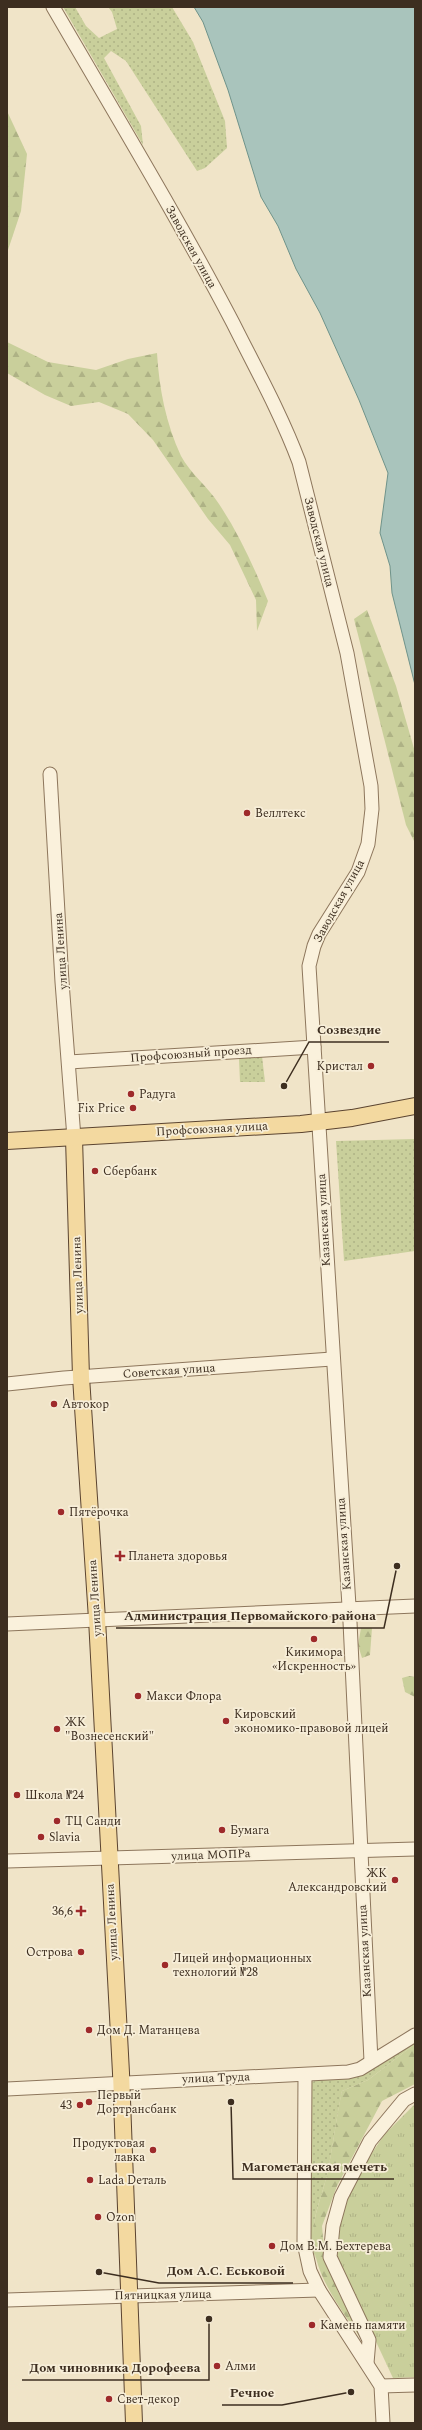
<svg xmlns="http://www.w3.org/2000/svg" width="422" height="2430" font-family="Spectral,serif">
  <defs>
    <pattern id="grass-dots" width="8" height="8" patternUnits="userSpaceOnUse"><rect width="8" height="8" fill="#c9cf9b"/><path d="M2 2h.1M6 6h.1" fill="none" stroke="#aeb285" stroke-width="1.8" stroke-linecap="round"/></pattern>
    <pattern id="forest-firs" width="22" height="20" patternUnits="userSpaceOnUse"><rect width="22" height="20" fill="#c9cf9b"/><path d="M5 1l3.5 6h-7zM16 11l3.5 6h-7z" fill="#aeb285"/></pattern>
    <pattern id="park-tufts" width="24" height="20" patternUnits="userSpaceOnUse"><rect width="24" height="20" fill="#c9cf9b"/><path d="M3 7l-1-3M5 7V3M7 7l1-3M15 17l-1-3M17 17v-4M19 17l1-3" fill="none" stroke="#aeb285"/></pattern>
  </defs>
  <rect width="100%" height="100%" fill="#f0e4c8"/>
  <g fill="url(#grass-dots)">
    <polygon points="63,7 75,7 86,26 99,38 117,29 112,12 108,7 172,7 193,42 225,121 227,148 205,168 197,171 126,61 111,51 104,58 141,126 143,145"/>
    <polygon points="262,1056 265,1082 240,1082 239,1059"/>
    <polygon points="415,1139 415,1251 344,1261 336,1141"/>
    <path d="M415,2041V2044L368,2080L342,2091C336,2119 333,2147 327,2175C318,2211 309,2220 316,2259L310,2243L307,2084Z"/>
  </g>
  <g fill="url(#forest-firs)">
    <polygon points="7,111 27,154 21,211 7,253"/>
    <path d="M7,342L48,362L96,370L128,359L157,353C159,388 166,424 181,456C190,473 208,487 219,504C239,534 254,567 268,601L257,631L256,600L230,545L208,519L153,440L128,414L99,402L71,406L45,395L7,373Z"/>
    <polygon points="367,610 396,686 415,752 415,843 406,825 354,619"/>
    <polygon points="361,1628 372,1628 370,1655 362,1658 358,1645"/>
    <polygon points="409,1676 415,1677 415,1697 405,1692 402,1678"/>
    <path d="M415,2044V2084L382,2101L337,2186L322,2226L325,2259L339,2294L365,2341L364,2343C347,2318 323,2287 316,2258C307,2227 320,2204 327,2175C333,2147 336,2118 342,2091L368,2080Z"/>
  </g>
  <polygon fill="url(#park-tufts)" points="415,2104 415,2377 393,2378 334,2252 339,2213 360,2171 384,2135"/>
  <polygon fill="#a9c4bc" stroke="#6f938a" points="194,7 415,7 415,685 392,593 390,566 380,533 388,473 359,400 320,313 296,269 278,226 261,197 228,90 203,22"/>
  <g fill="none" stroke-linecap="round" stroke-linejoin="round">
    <g stroke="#8d765c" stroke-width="15">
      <g id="minor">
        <path d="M53,7C114,112 177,216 233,323C256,369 281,414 299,462L347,653L371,786L372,809L368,844L358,872L319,934L314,946L309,966L350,1622L371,2061"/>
        <polyline points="50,774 62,982 74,1138"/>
        <polyline points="69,1062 314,1047"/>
        <polyline points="7,1384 64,1378 332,1359"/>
        <polyline points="7,1624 415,1606"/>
        <polyline points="7,1861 415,1849"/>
        <polyline points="305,2075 304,2243 310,2271 319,2290 381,2386 383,2423"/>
        <polyline points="7,2089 348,2072 360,2069 415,2035"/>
        <polyline points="7,2300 319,2290"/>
        <polyline points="367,2363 369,2340 330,2257 333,2226 341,2197 370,2141 404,2100 415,2094"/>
        <polyline points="381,2386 415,2385"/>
      </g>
    </g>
    <g stroke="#5b4430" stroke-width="18">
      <g id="major">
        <polyline points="74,1138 81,1377 97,1619 121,2073 134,2423"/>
        <polyline points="7,1141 301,1124 352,1118 415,1106"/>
      </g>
    </g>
    <use href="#minor" stroke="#faf1dc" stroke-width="13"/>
    <use href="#major" stroke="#f3d9a0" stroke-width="16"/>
  </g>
  <g fill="#9e2a2b" stroke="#f7eed8" stroke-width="1.5">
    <circle cx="247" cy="813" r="4"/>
    <circle cx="371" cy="1066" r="4"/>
    <circle cx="131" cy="1094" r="4"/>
    <circle cx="133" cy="1108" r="4"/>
    <circle cx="95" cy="1171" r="4"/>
    <circle cx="54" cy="1404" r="4"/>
    <circle cx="61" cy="1512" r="4"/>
    <path d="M118 1550h4v4h4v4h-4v4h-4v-4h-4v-4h4z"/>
    <circle cx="314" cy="1639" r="4"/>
    <circle cx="138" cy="1696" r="4"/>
    <circle cx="226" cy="1721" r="4"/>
    <circle cx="57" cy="1729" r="4"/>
    <circle cx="17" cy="1795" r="4"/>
    <circle cx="57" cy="1821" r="4"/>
    <circle cx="222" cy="1830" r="4"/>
    <circle cx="41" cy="1837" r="4"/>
    <circle cx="395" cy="1880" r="4"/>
    <path d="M79 1905h4v4h4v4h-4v4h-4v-4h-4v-4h4z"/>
    <circle cx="81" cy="1952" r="4"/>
    <circle cx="165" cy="1965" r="4"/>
    <circle cx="89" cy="2030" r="4"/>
    <circle cx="89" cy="2102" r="4"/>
    <circle cx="80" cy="2105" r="4"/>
    <circle cx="153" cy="2150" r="4"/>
    <circle cx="90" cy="2180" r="4"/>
    <circle cx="98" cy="2217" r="4"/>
    <circle cx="272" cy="2246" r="4"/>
    <circle cx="312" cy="2325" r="4"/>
    <circle cx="217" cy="2366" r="4"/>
    <circle cx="109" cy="2399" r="4"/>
  </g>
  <g text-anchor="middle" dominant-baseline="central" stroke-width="3.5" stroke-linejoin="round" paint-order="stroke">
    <g font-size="12" fill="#3d2e20" stroke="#f7eed8">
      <text transform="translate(191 247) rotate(61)">Заводская улица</text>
      <text transform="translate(319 542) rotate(76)">Заводская улица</text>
      <text transform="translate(339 901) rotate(-61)">Заводская улица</text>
      <text transform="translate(61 951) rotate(-94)">улица Ленина</text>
      <text transform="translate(191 1054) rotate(-4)">Профсоюзный проезд</text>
      <text transform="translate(212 1129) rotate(-3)">Профсоюзная улица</text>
      <text transform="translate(324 1220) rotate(-93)">Казанская улица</text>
      <text transform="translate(78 1275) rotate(-92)">улица Ленина</text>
      <text transform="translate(169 1371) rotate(-4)">Советская улица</text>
      <text transform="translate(344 1544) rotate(-94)">Казанская улица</text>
      <text transform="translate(95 1598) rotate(-94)">улица Ленина</text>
      <text transform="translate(211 1855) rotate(-2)">улица МОПРа</text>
      <text transform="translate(112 1922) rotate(-93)">улица Ленина</text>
      <text transform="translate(365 1951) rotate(-93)">Казанская улица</text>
      <text transform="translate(216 2078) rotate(-2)">улица Труда</text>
      <text transform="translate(163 2295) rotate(-1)">Пятницкая улица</text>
    </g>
    <g font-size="12" fill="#3d2e20" stroke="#f7eed8" text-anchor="start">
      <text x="255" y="813">Веллтекс</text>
      <text x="363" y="1066" text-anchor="end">Кристал</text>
      <text x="139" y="1094">Радуга</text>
      <text x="125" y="1108" text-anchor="end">Fix Price</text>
      <text x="103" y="1171">Сбербанк</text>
      <text x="62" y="1404">Автокор</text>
      <text x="69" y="1512">Пятёрочка</text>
      <text x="128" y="1556">Планета здоровья</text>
      <text x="314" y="1652" text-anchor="middle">Кикимора<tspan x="314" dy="14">«Искренность»</tspan></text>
      <text x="146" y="1696">Макси Флора</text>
      <text x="234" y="1714">Кировский<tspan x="234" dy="14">экономико-правовой лицей</tspan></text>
      <text x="65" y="1722">ЖК<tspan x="65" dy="14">"Вознесенский"</tspan></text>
      <text x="25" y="1795">Школа №24</text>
      <text x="65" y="1821">ТЦ Санди</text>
      <text x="230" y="1830">Бумага</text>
      <text x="49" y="1837">Slavia</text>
      <text x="387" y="1873" text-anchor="end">ЖК<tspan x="387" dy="14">Александровский</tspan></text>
      <text x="73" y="1911" text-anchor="end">36,6</text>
      <text x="73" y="1952" text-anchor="end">Острова</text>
      <text x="173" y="1958">Лицей информационных<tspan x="173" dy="14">технологий №28</tspan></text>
      <text x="97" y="2030">Дом Д. Матанцева</text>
      <text x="97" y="2095">Первый<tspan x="97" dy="14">Дортрансбанк</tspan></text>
      <text x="72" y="2105" text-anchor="end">43</text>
      <text x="145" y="2143" text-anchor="end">Продуктовая<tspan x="145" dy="14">лавка</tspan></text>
      <text x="98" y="2180">Lada Dеталь</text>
      <text x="106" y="2217">Ozon</text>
      <text x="280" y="2246">Дом В.М. Бехтерева</text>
      <text x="320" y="2325">Камень памяти</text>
      <text x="225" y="2366">Алми</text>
      <text x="117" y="2399">Свет-декор</text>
    </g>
  </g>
  <path fill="none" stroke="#3d2e20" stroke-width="1.5" d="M284 1086L309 1042H389M397 1566L384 1628H116M231 2102L233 2179H394M99 2272L159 2283H293M209 2319L209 2380H22M351 2392L282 2405H222"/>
  <g fill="#3d2e20" stroke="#f7eed8" stroke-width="1.5">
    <circle cx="284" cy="1086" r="4"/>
    <circle cx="397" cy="1566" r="4"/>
    <circle cx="231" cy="2102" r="4"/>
    <circle cx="99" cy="2272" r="4"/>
    <circle cx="209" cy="2319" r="4"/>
    <circle cx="351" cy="2392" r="4"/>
  </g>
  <g font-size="13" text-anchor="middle" font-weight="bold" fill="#3d2e20" stroke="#f7eed8" stroke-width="3.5" stroke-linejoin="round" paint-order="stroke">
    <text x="349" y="1034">Созвездие</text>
    <text x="250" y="1620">Администрация Первомайского района</text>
    <text x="314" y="2171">Магометанская мечеть</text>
    <text x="226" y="2275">Дом А.С. Еськовой</text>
    <text x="115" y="2372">Дом чиновника Дорофеева</text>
    <text x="252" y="2397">Речное</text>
  </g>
  <rect width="422" height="2430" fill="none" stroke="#3d2e20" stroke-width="16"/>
</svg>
